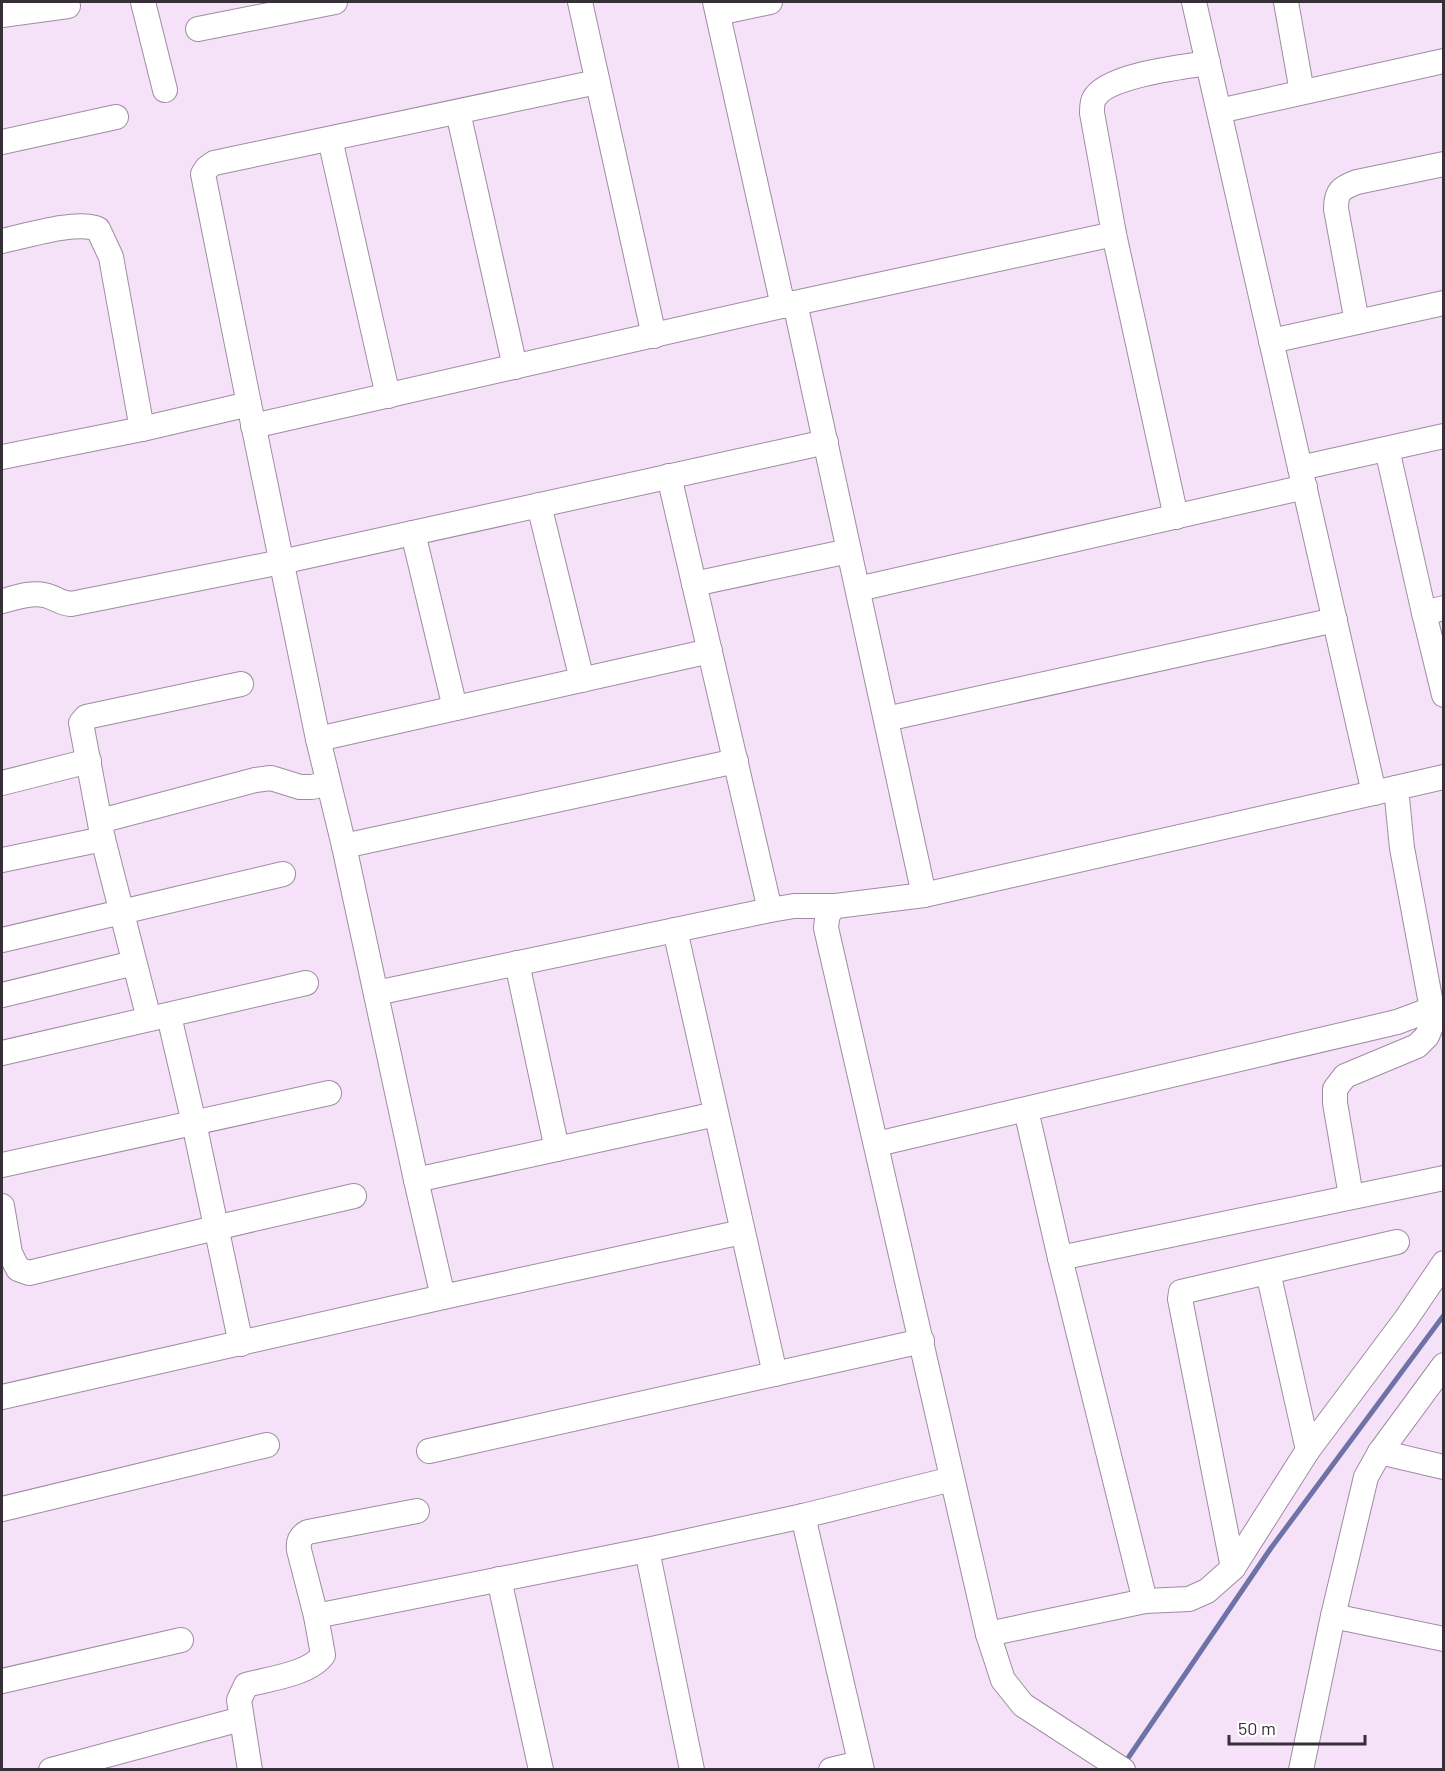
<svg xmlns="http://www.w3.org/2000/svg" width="1445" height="1771" font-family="Barlow,sans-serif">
  <rect width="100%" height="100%" fill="#f5e1f8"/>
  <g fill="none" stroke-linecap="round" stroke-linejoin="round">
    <polyline stroke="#6d72a7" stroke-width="5" points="1124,1764 1271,1548 1444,1315"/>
    <g stroke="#9f8ca2" stroke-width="26">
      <g id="minor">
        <polyline points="143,2 165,90"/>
        <polyline points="580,2 654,336"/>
        <polyline points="715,2 783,306"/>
        <polyline points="1194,2 1374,793"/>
        <polyline points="1286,2 1302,92"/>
        <polyline points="718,13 770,2"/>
        <polyline points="2,15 68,6"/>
        <polyline points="198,29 335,2"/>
        <polyline points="1219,111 1444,61"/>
        <polyline points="458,112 515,367"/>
        <polyline points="330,139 388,396"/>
        <polyline points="2,142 116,117"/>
        <path d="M2,241C26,236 76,220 98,229L111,257L142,429"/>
        <polyline points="795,303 924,895"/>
        <path d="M1357,322L1336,209C1336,191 1341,188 1357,182L1444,164"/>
        <polyline points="1271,341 1444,303"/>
        <polyline points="253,426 795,303 1114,234"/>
        <polyline points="1387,449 1424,613 1444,608"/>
        <polyline points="2,457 142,429 249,404"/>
        <polyline points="1300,468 1444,436"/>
        <polyline points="669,476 770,910"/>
        <polyline points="539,505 582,680"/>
        <path d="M1176,517L1114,234L1092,113C1092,109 1092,102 1094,99C1106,75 1183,67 1208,63"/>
        <polyline points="413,533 455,708"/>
        <polyline points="694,584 849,551"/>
        <polyline points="858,589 1305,487"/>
        <path d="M2,601C15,598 30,592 44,595C55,597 59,603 71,604L281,562L826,442"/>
        <polyline points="1424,613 1444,695"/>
        <polyline points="886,719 1335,620"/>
        <polyline points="318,739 710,651"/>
        <polyline points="2,783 89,761"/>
        <polyline points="1396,788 1402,848 1432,1009"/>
        <polyline points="100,821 255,780 271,778 300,787 312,787 328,783"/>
        <polyline points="344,846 736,761"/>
        <polyline points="2,860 103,839"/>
        <polyline points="675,930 775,1374"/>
        <polyline points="2,940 283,874"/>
        <polyline points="517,963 557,1149"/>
        <polyline points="376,993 770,910 794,906 836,906"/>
        <polyline points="2,995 134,963"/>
        <polyline points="169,1016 194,1123 241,1344"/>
        <polyline points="149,1019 103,839 81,723 86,717 241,684"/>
        <polyline points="2,1053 306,983"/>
        <polyline points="877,1144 1397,1022 1432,1009 1434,1019 1427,1036 1417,1046 1345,1076 1335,1089 1335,1103 1351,1196"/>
        <polyline points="2,1165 329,1093"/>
        <polyline points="416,1180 716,1114"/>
        <polyline points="2,1206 10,1253 18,1269 29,1273 215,1228 354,1196"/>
        <polyline points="1060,1258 1444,1178"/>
        <polyline points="1268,1272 1308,1450"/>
        <polyline points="443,1297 416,1180 344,846 318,739 249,404 203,174 207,168 214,163 597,82"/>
        <polyline points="2,1397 443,1297 742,1232"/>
        <polyline points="429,1451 922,1341"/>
        <polyline points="1380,1452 1444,1467"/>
        <polyline points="2,1509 267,1445"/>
        <polyline points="803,1516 862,1770"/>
        <polyline points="647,1550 692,1770"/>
        <polyline points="1233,1568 1180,1299 1181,1292 1397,1242"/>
        <polyline points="499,1579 541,1770"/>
        <polyline points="1145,1601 1189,1599 1207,1591 1233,1568 1308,1450 1406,1319 1444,1263"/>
        <polyline points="316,1616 647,1550 803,1516 952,1479"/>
        <polyline points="1333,1616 1444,1639"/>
        <polyline points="988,1634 1145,1601 1060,1258 1026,1110"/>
        <polyline points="2,1681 181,1640"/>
        <polyline points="51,1770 241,1719"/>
        <path d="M250,1770L239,1700L246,1685C268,1679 310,1674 323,1655L316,1616L299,1550C298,1542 300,1536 308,1532L417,1511"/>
        <polyline points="831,1770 860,1763"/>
        <path d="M1123,1770L1023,1705L1003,1680L988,1634L826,928C827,918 827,912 836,906L924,895L1444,777"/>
        <polyline points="1301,1770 1333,1616 1366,1477 1380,1452 1444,1365"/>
      </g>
    </g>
    <use href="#minor" stroke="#fff" stroke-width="24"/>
  </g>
  <rect width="1445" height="1771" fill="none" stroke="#362f37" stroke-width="6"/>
  <path d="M1229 1735v9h136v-9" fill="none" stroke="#362f37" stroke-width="3"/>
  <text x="1238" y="1735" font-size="18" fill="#362f37" stroke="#ffffff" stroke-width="4.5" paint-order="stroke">50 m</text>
</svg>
